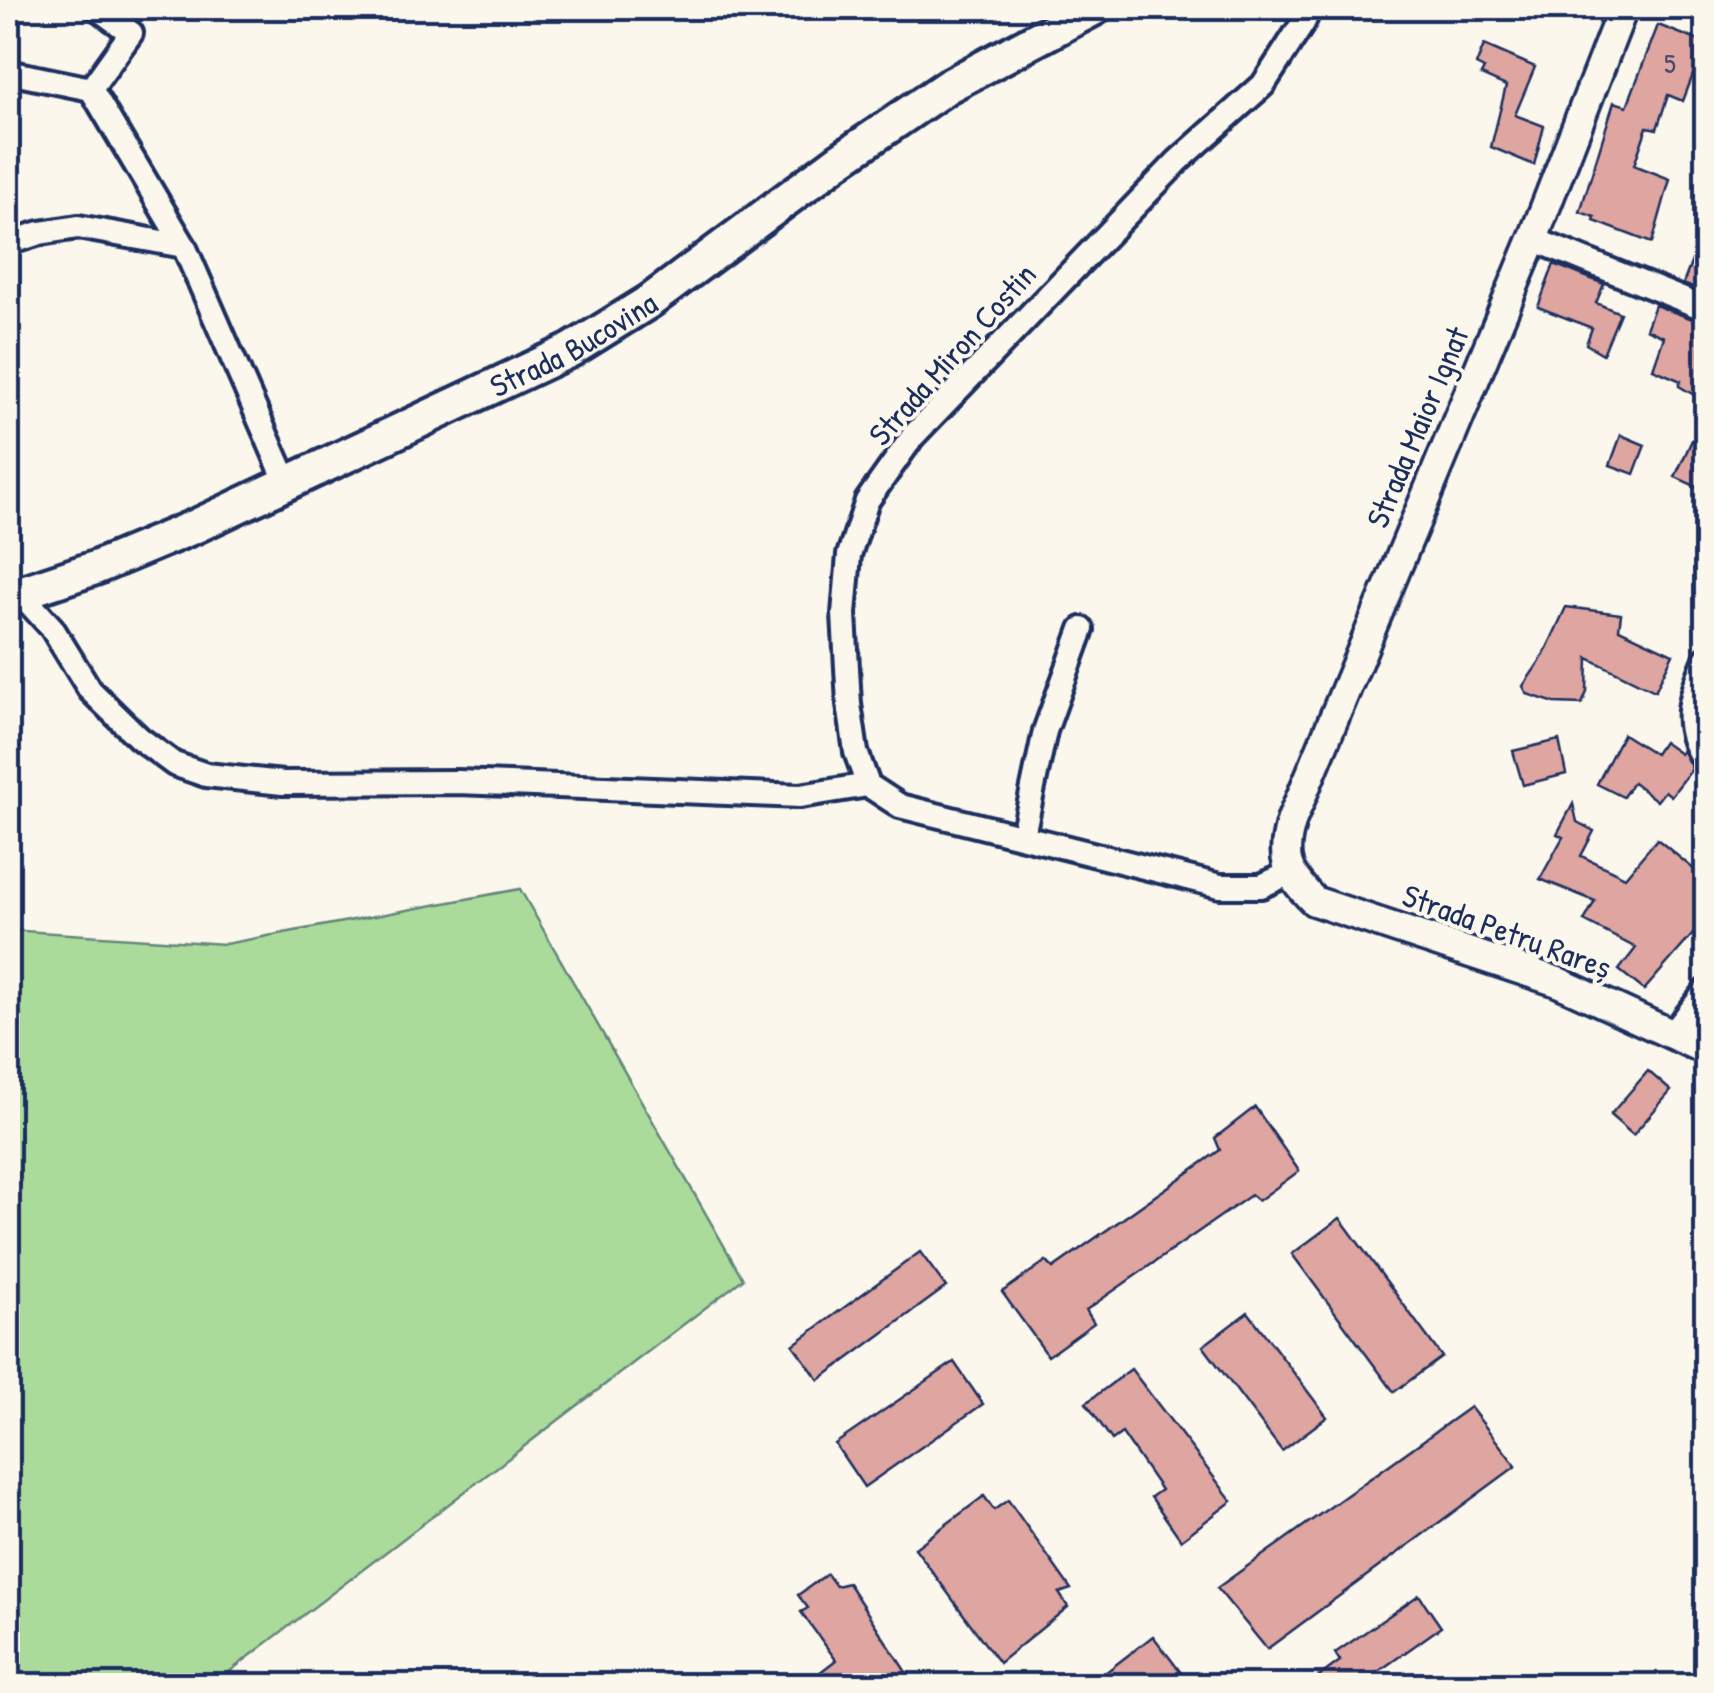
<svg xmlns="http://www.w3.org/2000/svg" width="1714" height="1693" font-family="'Patrick Hand',sans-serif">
  <rect width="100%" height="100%" fill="#fbf7ec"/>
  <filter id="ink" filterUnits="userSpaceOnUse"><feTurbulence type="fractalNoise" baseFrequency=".01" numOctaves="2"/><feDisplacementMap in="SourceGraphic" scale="20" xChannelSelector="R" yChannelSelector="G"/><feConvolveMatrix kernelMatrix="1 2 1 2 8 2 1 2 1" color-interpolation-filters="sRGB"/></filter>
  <g filter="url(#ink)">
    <polygon fill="#abdb9b" stroke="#63857c" stroke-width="2.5" points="520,889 743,1279 212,1685 8,1685 8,930 225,944"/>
    <g fill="#dfa5a1" stroke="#1b2f5e" stroke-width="2.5">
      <polygon points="1658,25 1705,43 1683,101 1668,95 1657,129 1647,127 1634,165 1670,179 1652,243 1594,221 1595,217 1580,212 1614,102 1627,106"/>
      <polygon points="1484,45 1535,67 1515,115 1544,126 1534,165 1491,147 1506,86 1481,75 1484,69 1476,65"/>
      <polygon points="1706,224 1706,293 1683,284"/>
      <polygon points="1554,264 1604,284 1596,303 1620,313 1603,354 1586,344 1592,328 1538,307"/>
      <polygon points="1655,305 1706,324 1706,402 1679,386 1681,381 1653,369 1664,337 1646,329"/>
      <polygon points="1621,435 1645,445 1634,474 1610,465"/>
      <polygon points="1692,440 1706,446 1706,491 1675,477"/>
      <polygon points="1566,607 1621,614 1619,629 1673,654 1655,691 1588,658 1587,692 1582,704 1555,703 1527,694 1523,686 1544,655"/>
      <polygon points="1623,734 1655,754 1663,742 1680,754 1682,750 1692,769 1671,796 1665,791 1657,801 1633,782 1623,797 1597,784"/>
      <polygon points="1559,740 1566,774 1523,785 1513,751"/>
      <polygon points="1573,804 1577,822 1594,831 1581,856 1625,877 1657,839 1696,871 1706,858 1706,919 1644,990 1619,970 1636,948 1584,921 1595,901 1540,879 1563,837 1557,834"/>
      <polygon points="1648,1071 1671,1091 1633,1135 1610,1115"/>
      <polygon points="1255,1107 1299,1171 1258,1201 1251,1195 1086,1310 1094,1323 1048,1356 1002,1292 1046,1261 1053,1268 1220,1150 1215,1138"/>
      <polygon points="1340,1218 1442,1357 1394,1392 1292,1254"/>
      <polygon points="920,1252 946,1287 819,1380 793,1345"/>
      <polygon points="1248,1312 1327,1417 1282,1451 1203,1346"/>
      <polygon points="954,1362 983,1404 864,1487 835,1444"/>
      <polygon points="1131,1369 1232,1501 1181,1540 1151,1497 1161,1490 1122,1433 1112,1440 1086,1403"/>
      <polygon points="1470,1407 1516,1466 1267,1649 1217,1588"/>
      <polygon points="984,1496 994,1510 1008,1500 1071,1589 1059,1593 1068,1607 999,1663 915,1548"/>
      <polygon points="827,1574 836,1586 848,1583 915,1686 802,1686 836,1660 801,1612 808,1608 798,1595"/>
      <polygon points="1419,1595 1441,1627 1358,1686 1306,1686 1340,1661 1335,1653"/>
      <polygon points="1153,1636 1182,1674 1167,1686 1088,1686"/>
    </g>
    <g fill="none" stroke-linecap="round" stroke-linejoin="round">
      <g stroke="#1b2f5e" stroke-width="30">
        <g id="minor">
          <polyline points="97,8 131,33 91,89 184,246 287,483"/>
          <polyline points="8,72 91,89"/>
          <polyline points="1533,239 1706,309"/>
          <polyline points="8,243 40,233 78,227 184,246"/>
          <polyline points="21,594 52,628 90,690 139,738 174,764 206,775 283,783 458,782 800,796 868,785"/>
          <path d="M1706,659C1690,698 1679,726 1706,763"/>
          <polyline points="1023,835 1045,731 1082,629"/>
          <polyline points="1290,873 1261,886 1220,886 900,806 868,785 856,752 849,704 844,614 849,555 867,501 913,436 1178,161 1263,85 1303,23 1310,8"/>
          <polyline points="1673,1033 1706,991"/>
        </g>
      </g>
      <g stroke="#1b2f5e" stroke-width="35">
        <path id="tertiary" d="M1623,8L1533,239L1292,819C1280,857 1285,872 1314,901L1558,982L1706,1050"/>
      </g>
      <g stroke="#1b2f5e" stroke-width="40">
        <g id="secondary">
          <path id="s1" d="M8,597L95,568L196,526L571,350L650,301L838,161L948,86L1095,8"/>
        </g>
      </g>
      <use href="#minor" stroke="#fbf7ec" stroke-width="22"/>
      <use href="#tertiary" stroke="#fbf7ec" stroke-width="28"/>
      <use href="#secondary" stroke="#fbf7ec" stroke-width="32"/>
    </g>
  </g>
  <g text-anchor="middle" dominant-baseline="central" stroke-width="8" stroke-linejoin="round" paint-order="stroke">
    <g font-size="28" fill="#4c4c6f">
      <text x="1670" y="63">5</text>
    </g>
    <g font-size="32" fill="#1b2f5e" stroke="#fbf7ec">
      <text stroke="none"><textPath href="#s1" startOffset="620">Strada Bucovina</textPath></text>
      <text transform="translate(952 354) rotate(-48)">Strada Miron Costin</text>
      <text transform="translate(1417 427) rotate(-67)">Strada Maior Ignat</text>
      <text transform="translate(1507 931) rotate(20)">Strada Petru Rareș</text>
    </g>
  </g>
  <rect width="1714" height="1693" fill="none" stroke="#fbf7ec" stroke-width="40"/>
  <rect x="20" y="20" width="1674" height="1653" fill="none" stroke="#1b2f5e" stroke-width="4" filter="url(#ink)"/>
</svg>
